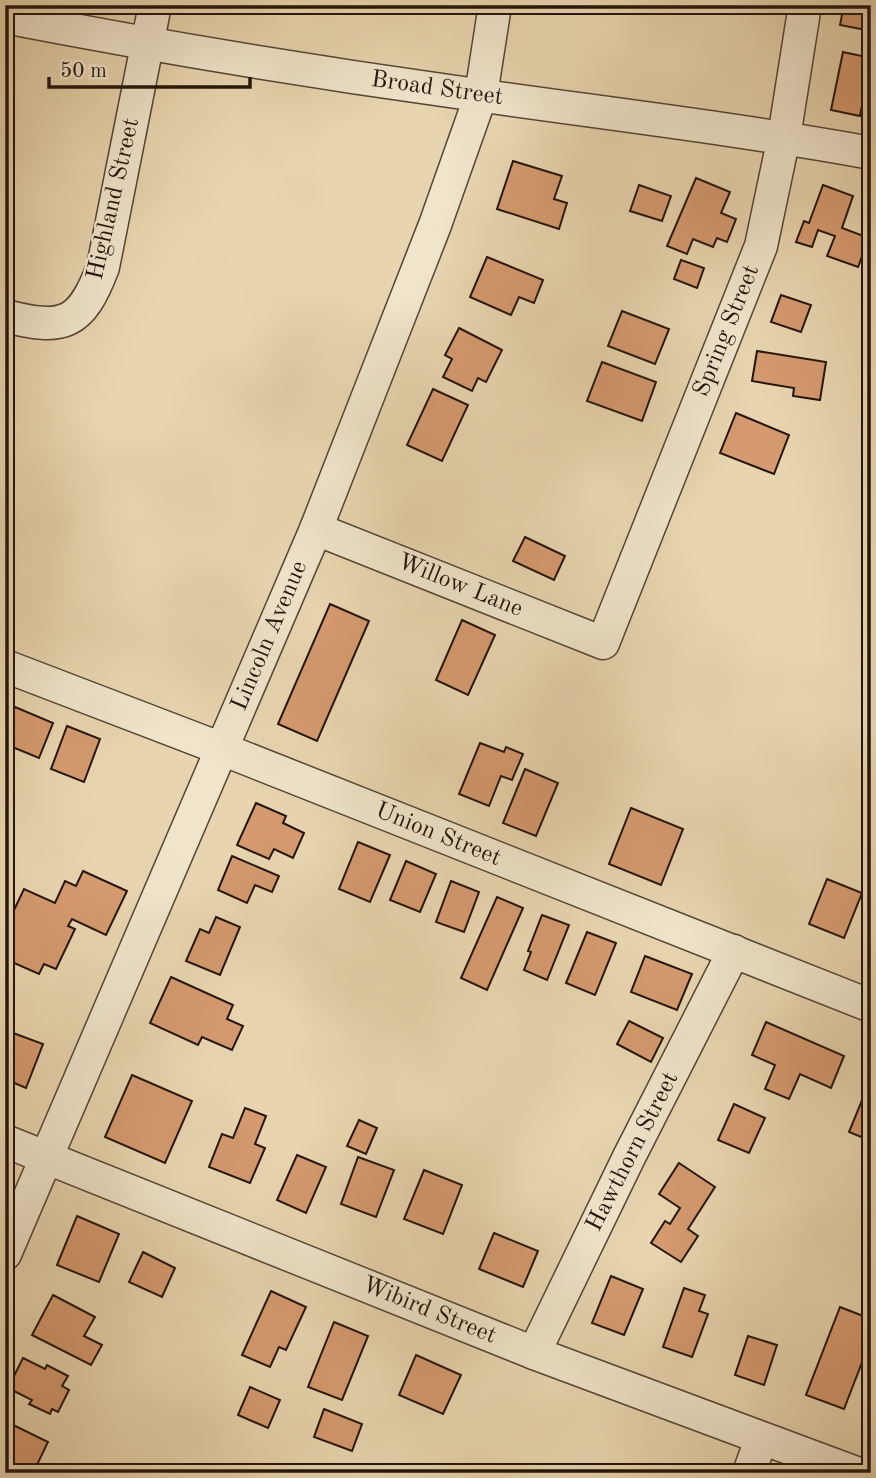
<svg xmlns="http://www.w3.org/2000/svg" width="876" height="1478" font-family="'Old Standard TT',serif">
  <rect width="100%" height="100%" fill="#e8d5af"/>
  <filter id="stains"><feTurbulence type="fractalNoise" baseFrequency=".00286" numOctaves="4"/><feColorMatrix values="0 0 0 0 .2 0 0 0 0 .09 0 0 0 0 .02 0 0 0 .5 -.17"/></filter>
  <radialGradient id="worn" r=".72"><stop offset=".6" stop-color="#630" stop-opacity="0"/><stop offset="1" stop-color="#630" stop-opacity=".3"/></radialGradient>
  <g fill="#d59a6f" stroke="#24150d" stroke-width="2">
    <polygon points="844,5 871,5 871,31 840,25"/>
    <polygon points="843,52 871,58 860,116 831,110"/>
    <polygon points="513,161 562,176 554,199 567,203 559,229 497,209"/>
    <polygon points="696,178 730,192 721,213 736,219 727,242 717,238 713,247 693,239 687,254 667,246"/>
    <polygon points="639,185 671,196 662,221 630,211"/>
    <polygon points="823,185 853,196 842,228 869,238 858,267 827,256 835,236 818,230 812,247 796,242 804,221 809,223"/>
    <polygon points="487,257 543,280 534,303 519,297 511,315 470,297"/>
    <polygon points="681,260 704,268 697,288 674,279"/>
    <polygon points="781,295 811,305 801,332 771,322"/>
    <polygon points="622,311 669,329 655,364 608,346"/>
    <polygon points="459,328 502,350 486,382 478,378 472,391 443,377 452,359 445,355"/>
    <polygon points="757,351 826,362 820,400 793,396 794,388 752,381"/>
    <polygon points="602,362 656,382 642,421 587,401"/>
    <polygon points="433,389 468,405 442,461 407,445"/>
    <polygon points="736,413 789,435 774,474 720,453"/>
    <polygon points="525,537 565,556 554,580 513,561"/>
    <polygon points="330,604 369,621 317,741 278,724"/>
    <polygon points="462,620 495,635 468,695 436,680"/>
    <polygon points="15,707 53,723 39,758 5,744 5,731"/>
    <polygon points="67,726 100,739 84,782 51,769"/>
    <polygon points="480,743 504,752 506,747 523,754 512,780 501,776 489,806 459,794"/>
    <polygon points="525,769 558,783 536,836 503,823"/>
    <polygon points="256,803 286,816 283,823 304,833 293,858 274,849 269,859 237,845"/>
    <polygon points="631,808 683,829 661,885 609,864"/>
    <polygon points="358,842 390,855 370,902 339,889"/>
    <polygon points="232,856 279,876 272,892 255,885 247,903 218,890"/>
    <polygon points="406,861 436,874 420,912 390,900"/>
    <polygon points="83,871 127,891 106,935 72,919 68,926 75,929 56,969 44,964 39,974 5,959 8,949 5,947 5,929 24,889 55,903 65,881 76,886"/>
    <polygon points="827,879 862,893 844,938 809,924"/>
    <polygon points="451,881 479,892 464,932 436,922"/>
    <polygon points="497,897 523,908 487,990 461,978"/>
    <polygon points="542,915 569,925 547,980 524,970 531,952 528,951"/>
    <polygon points="216,917 240,927 220,975 186,961 200,929 209,933"/>
    <polygon points="587,932 616,943 595,995 566,983"/>
    <polygon points="645,956 692,974 677,1010 631,992"/>
    <polygon points="171,977 233,1005 227,1019 243,1026 232,1050 202,1037 198,1045 150,1023"/>
    <polygon points="629,1021 663,1038 651,1062 617,1044"/>
    <polygon points="766,1022 844,1056 831,1088 800,1074 789,1099 765,1089 775,1065 752,1055"/>
    <polygon points="5,1030 43,1044 26,1088 5,1079"/>
    <polygon points="132,1075 192,1101 165,1163 105,1137"/>
    <polygon points="867,1088 871,1090 871,1141 849,1132"/>
    <polygon points="734,1104 765,1118 749,1153 718,1140"/>
    <polygon points="245,1108 266,1116 255,1144 265,1148 250,1183 209,1167 222,1134 233,1138"/>
    <polygon points="359,1120 377,1128 366,1154 347,1146"/>
    <polygon points="297,1155 326,1167 306,1213 277,1200"/>
    <polygon points="358,1157 394,1170 376,1217 341,1204"/>
    <polygon points="679,1163 715,1187 688,1229 698,1236 681,1262 651,1243 665,1221 670,1224 680,1208 659,1194"/>
    <polygon points="424,1170 462,1185 443,1234 404,1219"/>
    <polygon points="77,1216 119,1234 99,1282 57,1265"/>
    <polygon points="494,1233 538,1251 523,1287 479,1269"/>
    <polygon points="143,1252 175,1268 162,1297 129,1282"/>
    <polygon points="611,1276 643,1289 624,1335 592,1323"/>
    <polygon points="684,1288 705,1295 699,1311 708,1314 692,1357 663,1347"/>
    <polygon points="271,1291 306,1307 286,1350 279,1347 270,1367 242,1355"/>
    <polygon points="53,1295 95,1317 84,1336 102,1345 91,1365 32,1335"/>
    <polygon points="840,1307 871,1319 871,1339 844,1409 806,1395"/>
    <polygon points="334,1322 368,1336 342,1400 308,1387"/>
    <polygon points="748,1336 777,1345 764,1385 735,1375"/>
    <polygon points="416,1355 461,1375 443,1414 399,1395"/>
    <polygon points="23,1358 45,1369 47,1365 68,1376 62,1386 69,1390 58,1412 52,1409 50,1414 29,1404 32,1400 8,1388"/>
    <polygon points="250,1387 280,1400 268,1428 238,1415"/>
    <polygon points="324,1409 362,1424 352,1451 314,1437"/>
    <polygon points="5,1421 48,1442 33,1473 5,1473"/>
  </g>
  <g fill="none" stroke-linecap="round" stroke-linejoin="round">
    <g stroke="#554536" stroke-width="35">
      <g id="minor">
        <path d="M5,17C155,46 305,71 456,92C594,112 733,128 871,153"/>
        <path d="M5,316C64,331 81,325 103,267L155,5"/>
        <polyline points="316,529 603,643 761,246 784,137 805,5"/>
        <polyline points="5,666 222,749 871,1006"/>
        <polyline points="5,1141 534,1353 856,1473"/>
        <polyline points="5,1254 316,529 435,225 481,95 495,5"/>
        <polyline points="534,1353 629,1157 734,951"/>
        <polyline points="749,1473 761,1439"/>
      </g>
    </g>
    <use href="#minor" stroke="#f0e4cb" stroke-width="32"/>
  </g>
  <g text-anchor="middle" dominant-baseline="central" stroke-width="5" stroke-linejoin="round" paint-order="stroke">
    <g font-size="24" fill="#24150d" stroke="#f0e4cb">
      <text transform="translate(437 89) rotate(8)">Broad Street</text>
      <text transform="translate(114 199) rotate(-77)">Highland Street</text>
      <text transform="translate(727 331) rotate(-68)">Spring Street</text>
      <text transform="translate(460 586) rotate(22)">Willow Lane</text>
      <text transform="translate(270 636) rotate(-67)">Lincoln Avenue</text>
      <text transform="translate(438 835) rotate(22)">Union Street</text>
      <text transform="translate(633 1152) rotate(-63)">Hawthorn Street</text>
      <text transform="translate(429 1311) rotate(22)">Wibird Street</text>
    </g>
  </g>
  <rect width="876" height="1478" fill="none" stroke="#e8d5af" stroke-width="28"/>
  <rect x="7" y="7" width="862" height="1464" fill="none" stroke="#24150d" stroke-width="3.5"/>
  <rect x="14" y="14" width="848" height="1450" fill="none" stroke="#24150d" stroke-width="2"/>
  <path d="M49 77v10h201v-10" fill="none" stroke="#24150d" stroke-width="3.5"/>
  <text x="60" y="77" font-size="21" fill="#24150d" stroke="#f0e4cb" stroke-width="5" paint-order="stroke">50 m</text>
  <rect width="100%" height="100%" filter="url(#stains)"/>
  <rect width="100%" height="100%" fill="url(#worn)"/>
</svg>
